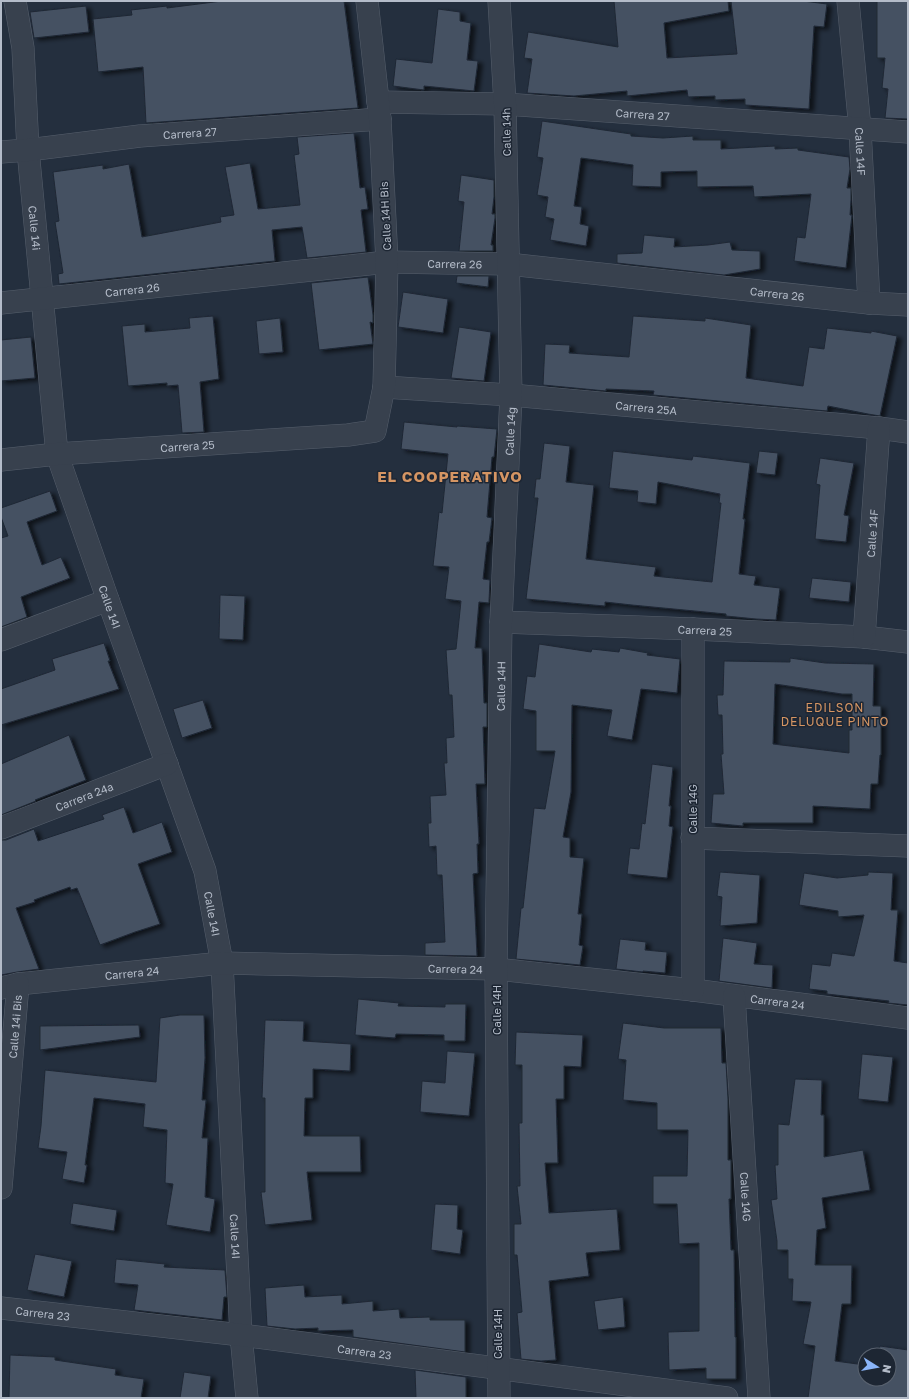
<svg xmlns="http://www.w3.org/2000/svg" width="909" height="1399" font-family="'Golos Text',sans-serif">
  <defs>
    <filter id="shadow"><feDropShadow dx="4.5" dy="2.5" stdDeviation="2" flood-color="#0009"/></filter>
  </defs>
  <rect width="100%" height="100%" fill="#242f3e"/>
  <g fill="#455162" stroke="#1f2835" fill-rule="evenodd" filter="url(#shadow)">
    <polygon points="222,1 344,1 358,108 146,123 143,67 98,72 93,19 132,15 131,10 167,6 167,8"/>
    <polygon points="614,1 728,1 729,11 664,23 667,58 737,54 731,1 803,1 827,4 824,27 814,26 809,109 745,105 745,99 715,100 715,96 688,97 687,90 627,96 627,91 574,96 527,93 532,59 524,58 528,32 618,47"/>
    <polygon points="877,1 908,1 908,119 885,118 888,89 882,88 885,58 877,58"/>
    <polygon points="86,6 89,32 34,38 30,12"/>
    <polygon points="438,9 460,12 460,21 471,23 467,60 478,61 474,91 424,86 424,90 393,86 396,59 432,63"/>
    <polygon points="542,121 631,134 631,136 663,138 693,136 693,140 721,140 721,149 775,146 775,149 798,148 798,150 849,157 850,169 847,188 851,188 851,200 850,215 852,215 846,268 794,261 797,237 805,238 811,194 754,197 753,186 697,187 697,171 661,172 661,187 632,186 633,165 581,158 574,206 582,207 580,224 589,226 586,246 550,240 554,219 545,217 548,197 537,195 543,158 537,157"/>
    <polygon points="354,133 360,188 365,187 368,209 361,210 366,252 307,258 302,227 272,230 275,261 59,284 58,274 63,273 55,222 59,221 53,172 103,165 103,169 129,164 142,237 221,222 220,217 234,215 225,167 250,163 258,209 300,205 294,155 299,154 297,137"/>
    <polygon points="461,175 494,180 494,197 492,214 495,214 495,218 491,245 493,245 493,251 459,251 464,202 458,201"/>
    <polygon points="644,235 675,238 674,247 708,245 730,242 732,250 760,251 760,269 724,275 617,263 617,254 642,253"/>
    <polygon points="457,276 489,276 488,287 456,283"/>
    <polygon points="368,277 373,315 373,323 370,322 373,344 319,350 311,283"/>
    <polygon points="403,292 448,299 443,333 398,327"/>
    <polygon points="213,316 219,379 200,382 204,432 182,433 178,385 167,386 167,383 128,386 122,326 145,324 145,332 190,328 189,318"/>
    <polygon points="633,316 705,321 705,318 751,325 746,378 803,386 809,347 824,349 827,328 871,333 871,331 897,336 880,416 868,414 828,406 827,411 653,395 654,391 606,389 606,391 543,385 545,344 570,345 569,353 629,357"/>
    <polygon points="280,318 283,352 259,354 256,321"/>
    <polygon points="459,327 491,332 484,381 451,378"/>
    <polygon points="31,337 35,378 1,381 1,340"/>
    <polygon points="404,422 457,427 457,426 497,429 494,457 492,457 487,517 492,518 489,542 487,542 483,579 490,580 489,601 489,603 479,602 475,648 482,648 484,703 487,703 487,727 483,727 485,784 476,784 479,844 477,844 478,873 473,874 477,956 425,955 425,943 445,942 442,875 437,875 436,846 429,847 428,823 431,823 430,796 446,795 444,763 447,763 446,738 454,737 452,695 449,695 446,650 456,649 461,601 445,599 449,567 433,566 439,512 442,513 448,454 401,449"/>
    <polygon points="544,443 570,446 566,482 594,485 586,559 656,567 654,576 712,582 721,503 719,503 720,494 658,482 656,504 637,502 638,491 609,488 613,451 692,460 693,456 750,463 743,519 745,519 739,574 756,576 754,585 780,588 776,620 756,619 726,616 726,614 632,605 605,602 605,606 526,599 538,498 534,498 536,479 540,479"/>
    <polygon points="759,451 778,453 775,475 756,473"/>
    <polygon points="820,458 854,463 844,515 849,516 846,542 815,539 820,485 816,484"/>
    <polygon points="50,491 57,511 27,522 42,565 61,557 70,578 21,597 27,617 1,627 1,538 8,536 1,517 1,508"/>
    <polygon points="812,578 851,582 849,602 809,598"/>
    <polygon points="220,595 245,596 243,640 219,639"/>
    <polygon points="104,643 110,661 108,661 119,689 1,725 1,689 55,670 52,659"/>
    <polygon points="539,644 591,652 592,649 619,652 620,648 648,653 647,655 680,659 677,693 641,689 632,740 607,736 612,710 572,705 571,792 563,837 570,838 570,857 584,858 578,914 582,914 579,945 583,946 580,965 516,959 521,908 523,908 534,808 545,809 555,751 536,751 536,711 523,709 527,676 535,677"/>
    <path d="M790,658L825,663L874,664L873,706H881V755H880L878,784H871L870,809L813,806V823H743V826L711,823L713,794H724L721,754H723L722,715H718L717,695H723L724,661L790,662ZM775,684L842,694H852V730H849V753L773,744Z"/>
    <polygon points="203,700 212,728 182,738 173,709"/>
    <polygon points="69,735 86,780 35,800 36,801 1,815 1,764"/>
    <polygon points="652,764 673,767 669,806 671,806 669,826 673,827 667,878 627,874 630,848 639,849 642,823 645,824"/>
    <polygon points="124,807 133,833 162,822 172,852 138,864 160,924 135,932 100,945 77,888 71,890 70,887 34,900 35,902 16,908 39,969 17,972 1,975 1,840 6,840 34,829 38,841 104,819 102,815"/>
    <polygon points="720,872 760,875 757,923 720,926 722,897 717,896"/>
    <polygon points="868,872 893,873 891,910 898,910 894,961 908,963 908,1005 888,1003 889,1001 827,994 827,991 809,989 812,964 830,966 832,953 854,956 864,915 838,917 838,911 799,905 804,873 837,878 868,875"/>
    <polygon points="723,938 757,943 754,964 773,965 772,988 719,981"/>
    <polygon points="620,939 646,942 645,950 667,952 665,973 643,971 643,972 616,969"/>
    <polygon points="358,999 399,1003 398,1006 445,1007 445,1004 466,1004 465,1041 444,1041 444,1035 396,1034 395,1038 355,1035"/>
    <polygon points="180,1015 204,1015 205,1058 202,1100 206,1100 202,1138 208,1138 205,1197 215,1199 210,1232 166,1225 173,1184 165,1183 167,1130 143,1127 145,1104 94,1098 85,1165 87,1165 84,1183 62,1179 67,1152 38,1148 41,1126 45,1070 156,1082 160,1018"/>
    <polygon points="265,1020 304,1021 303,1041 351,1044 350,1071 313,1069 313,1098 305,1098 304,1136 360,1136 361,1172 307,1172 312,1220 265,1225 261,1192 265,1192 265,1098 262,1098"/>
    <polygon points="623,1023 664,1028 721,1028 722,1063 726,1063 728,1099 728,1160 731,1160 731,1199 729,1199 731,1250 734,1250 735,1337 736,1337 736,1379 706,1379 706,1368 669,1370 668,1332 699,1331 699,1243 679,1244 677,1204 653,1204 653,1176 687,1176 688,1130 657,1130 657,1103 623,1100 626,1060 618,1059"/>
    <polygon points="139,1025 140,1037 40,1050 40,1026"/>
    <polygon points="516,1032 583,1035 581,1067 564,1066 564,1099 556,1099 558,1163 545,1163 549,1213 617,1209 620,1250 586,1253 589,1276 549,1281 556,1360 541,1361 521,1359 517,1313 522,1312 517,1255 514,1255 514,1224 521,1224 517,1186 520,1186 519,1123 522,1123 522,1065 515,1065"/>
    <polygon points="447,1051 475,1053 469,1116 420,1112 422,1081 445,1083"/>
    <polygon points="862,1054 893,1057 888,1102 858,1099"/>
    <polygon points="795,1079 822,1080 821,1115 824,1115 824,1157 863,1150 870,1190 822,1198 826,1228 817,1230 815,1265 852,1265 851,1304 842,1304 835,1361 865,1365 865,1379 889,1379 889,1355 878,1355 880,1346 908,1350 908,1398 808,1398 815,1346 803,1344 811,1302 792,1301 793,1279 788,1279 788,1250 777,1250 777,1241 771,1200 777,1199 775,1165 778,1165 778,1124 789,1125"/>
    <polygon points="73,1203 117,1210 114,1231 70,1224"/>
    <polygon points="435,1204 458,1205 457,1229 463,1230 460,1254 431,1250"/>
    <polygon points="35,1254 72,1261 64,1297 27,1290"/>
    <polygon points="116,1259 165,1264 164,1267 225,1270 227,1297 224,1297 222,1320 134,1310 138,1285 114,1283"/>
    <polygon points="304,1285 305,1297 342,1295 342,1304 373,1301 373,1311 399,1309 400,1318 430,1317 430,1320 465,1320 465,1352 353,1337 353,1330 318,1331 318,1328 295,1329 267,1326 265,1288"/>
    <polygon points="623,1297 625,1327 598,1330 594,1301"/>
    <polygon points="10,1355 55,1357 55,1360 116,1369 115,1375 144,1379 141,1398 9,1398"/>
    <polygon points="415,1370 466,1377 466,1398 416,1398"/>
    <polygon points="184,1372 211,1376 208,1398 180,1398"/>
  </g>
  <g fill="none" stroke-linecap="round" stroke-linejoin="round">
    <g stroke="#565f6c" stroke-width="23">
      <g id="street">
        <path id="s1" d="M15,1L23,48L28,150L57,454L108,600L205,871L222,963L241,1335L247,1398"/>
        <path id="s2" d="M848,1L860,129L869,303"/>
        <path id="s3" d="M378,102L505,104L908,132"/>
        <path id="s4" d="M1,152L28,150L140,136L380,119"/>
        <path id="s5" d="M1,303L387,262L508,264L869,303L908,305"/>
        <path id="s6" d="M384,387L511,395L879,428L908,432"/>
        <path id="s7" d="M1,460L57,454L348,435L375,431L384,387L387,262L380,119L367,1"/>
        <path id="s8" d="M501,622L693,629L864,637L908,642"/>
        <path id="s9" d="M864,637L879,428"/>
        <polyline points="1,640 108,600"/>
        <path id="s10" d="M1,828L167,764"/>
        <polyline points="692,838 908,846"/>
        <path id="s11" d="M1,988L18,984L222,963L496,969L693,990L908,1018"/>
        <polyline points="693,990 693,629"/>
        <path id="s12" d="M734,996L759,1398"/>
        <path id="s13" d="M1,1188L18,984"/>
        <path id="s14" d="M1,1308L241,1335L727,1398"/>
        <path id="s15" d="M499,1398L496,969L501,622L511,395L505,104L499,1"/>
      </g>
    </g>
    <use href="#street" stroke="#38414e" stroke-width="22"/>
  </g>
  <g text-anchor="middle" dominant-baseline="central" stroke-width="3" stroke-linejoin="round" paint-order="stroke">
    <g font-size="11" fill="#b4bcc9" stroke="#1d2633">
      <text stroke="none"><textPath href="#s3" startOffset="265">Carrera 27</textPath></text>
      <text transform="translate(506 132) rotate(-91)">Calle 14h</text>
      <text stroke="none"><textPath href="#s4" startOffset="190">Carrera 27</textPath></text>
      <text stroke="none"><textPath href="#s2" startOffset="151">Calle 14F</textPath></text>
      <text transform="translate(385 216) rotate(-93)">Calle 14H Bis</text>
      <text stroke="none"><textPath href="#s1" startOffset="228">Calle 14i</textPath></text>
      <text stroke="none"><textPath href="#s5" startOffset="456">Carrera 26</textPath></text>
      <text stroke="none"><textPath href="#s5" startOffset="132">Carrera 26</textPath></text>
      <text stroke="none"><textPath href="#s5" startOffset="780">Carrera 26</textPath></text>
      <text stroke="none"><textPath href="#s6" startOffset="263">Carrera 25A</textPath></text>
      <text stroke="none"><textPath href="#s15" startOffset="967">Calle 14g</textPath></text>
      <text stroke="none"><textPath href="#s7" startOffset="187">Carrera 25</textPath></text>
      <text stroke="none"><textPath href="#s9" startOffset="104">Calle 14F</textPath></text>
      <text stroke="none"><textPath href="#s1" startOffset="617">Calle 14I</textPath></text>
      <text stroke="none"><textPath href="#s8" startOffset="204">Carrera 25</textPath></text>
      <text stroke="none"><textPath href="#s15" startOffset="712">Calle 14H</textPath></text>
      <text stroke="none"><textPath href="#s10" startOffset="89">Carrera 24a</textPath></text>
      <text transform="translate(692 809) rotate(-90)">Calle 14G</text>
      <text stroke="none"><textPath href="#s1" startOffset="941">Calle 14I</textPath></text>
      <text stroke="none"><textPath href="#s11" startOffset="456">Carrera 24</textPath></text>
      <text stroke="none"><textPath href="#s11" startOffset="132">Carrera 24</textPath></text>
      <text stroke="none"><textPath href="#s11" startOffset="780">Carrera 24</textPath></text>
      <text transform="translate(496 1010) rotate(-90)">Calle 14H</text>
      <text stroke="none"><textPath href="#s13" startOffset="162">Calle 14i Bis</textPath></text>
      <text stroke="none"><textPath href="#s12" startOffset="201">Calle 14G</textPath></text>
      <text stroke="none"><textPath href="#s1" startOffset="1265">Calle 14I</textPath></text>
      <text stroke="none"><textPath href="#s14" startOffset="42">Carrera 23</textPath></text>
      <text transform="translate(497 1334) rotate(-90)">Calle 14H</text>
      <text stroke="none"><textPath href="#s14" startOffset="366">Carrera 23</textPath></text>
    </g>
    <g font-size="12" letter-spacing="1" fill="#d59563" stroke="#1d2633">
      <text x="835" y="707">EDILSON<tspan x="835" dy="14">DELUQUE PINTO</tspan></text>
    </g>
    <g font-size="15" font-weight="bold" letter-spacing="1" fill="#d59563" stroke="#1d2633">
      <text x="450" y="476">EL COOPERATIVO</text>
    </g>
  </g>
  <rect width="909" height="1399" fill="none" stroke="#b4bcc9" stroke-width="4"/>
  <g transform="translate(877 1367) rotate(101)"><circle r="19" fill="#1d2633" stroke="#59626f"/>
  <path d="M0-3L7 15L0 10L-7 15Z" fill="#8ab4f8"/>
  <text y="-6" font-size="11" font-weight="bold" text-anchor="middle" fill="#b4bcc9">N</text>
  </g>
</svg>
